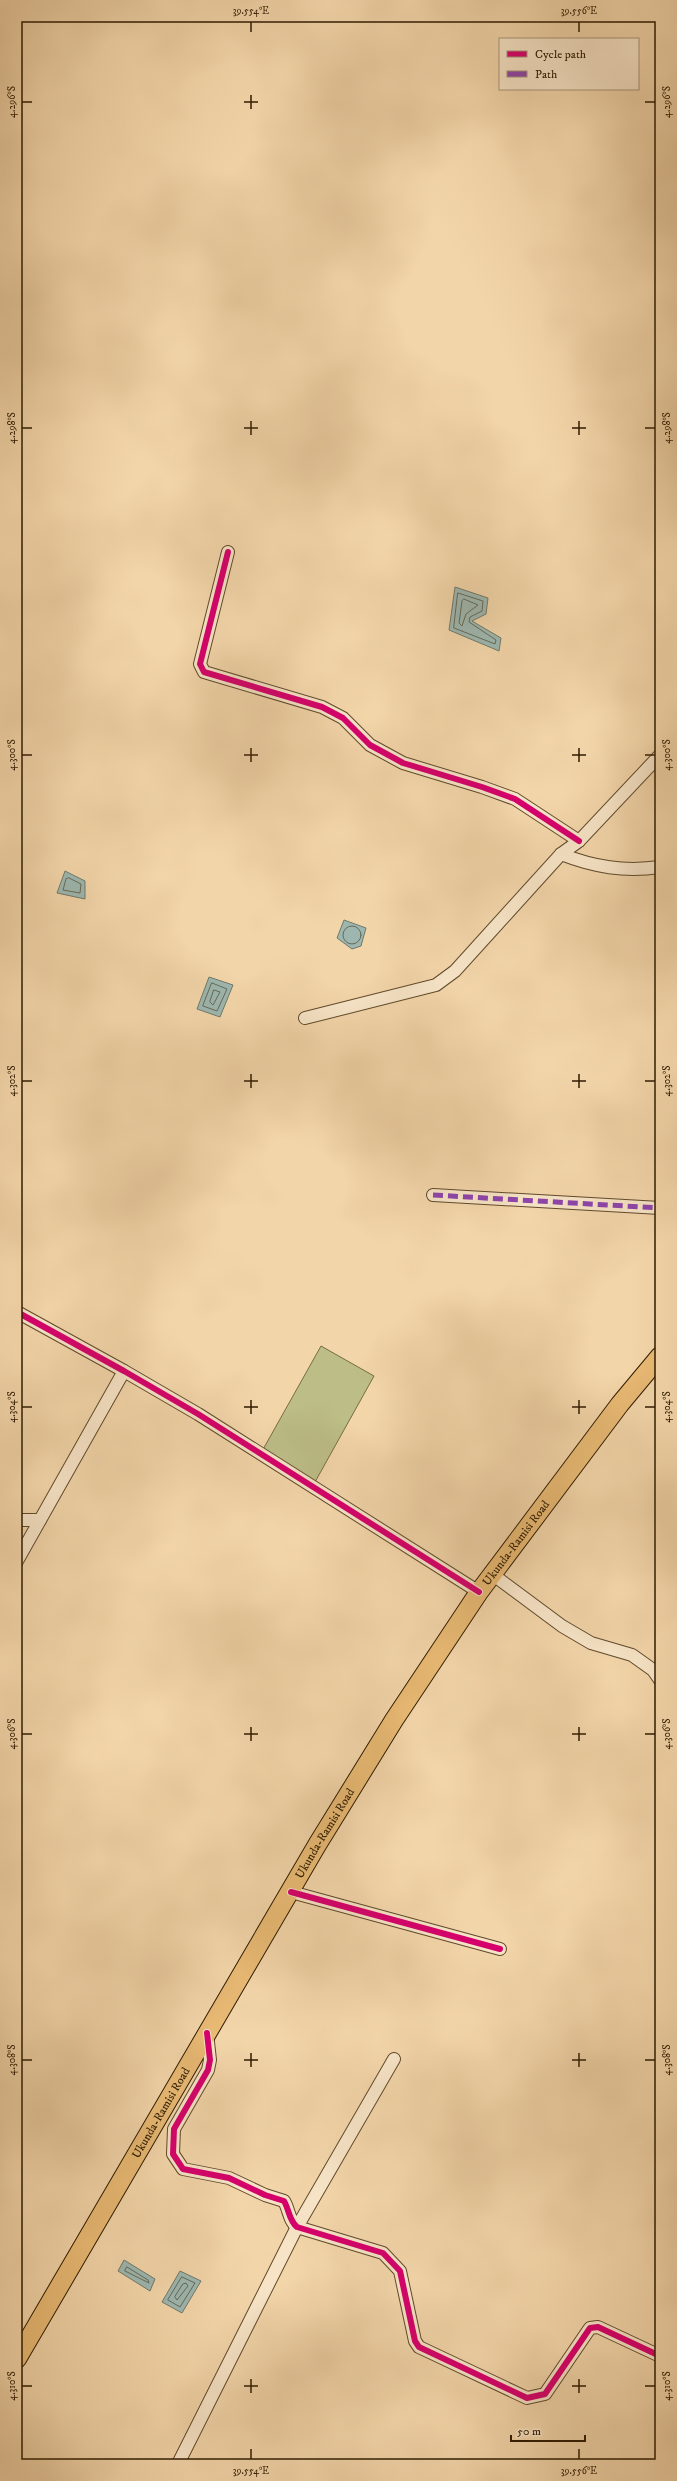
<svg xmlns="http://www.w3.org/2000/svg" width="677" height="2481" font-family="'IM FELL DW Pica',serif">
  <rect width="100%" height="100%" fill="#f2d5a9"/>
  <filter id="stains"><feTurbulence type="fractalNoise" baseFrequency=".005" numOctaves="4"/><feColorMatrix values="0 0 0 0 .2 0 0 0 0 .09 0 0 0 0 .02 0 0 0 .5 -.17"/></filter>
  <radialGradient id="worn" r=".72"><stop offset=".6" stop-color="#630" stop-opacity="0"/><stop offset="1" stop-color="#630" stop-opacity=".3"/></radialGradient>
  <polygon fill="#bcbd87" stroke="#766c44" points="321,1346 374,1376 315,1482 261,1453"/>
  <g fill="#9db7b0" stroke="#71796a">
    <polygon points="455,587 488,598 486,614 472,621 501,638 499,651 449,630"/>
    <polygon points="65,871 85,881 85,899 57,893"/>
    <polygon points="344,920 366,928 361,946 352,949 337,938"/>
    <polygon points="209,977 233,985 220,1017 197,1009"/>
    <polygon points="124,2260 155,2279 150,2291 118,2271"/>
    <polygon points="180,2271 201,2281 182,2313 162,2302"/>
  </g>
  <g fill="none" stroke-linecap="round" stroke-linejoin="round">
    <g stroke="#666958" stroke-width="1">
      <polygon points="458,593 483,601 482,611 470,617 469,622 496,640 495,644 454,628"/>
      <polygon points="464,599 478,605 466,614 462,626 459,623 462,601"/>
      <polygon points="69,878 81,884 80,893 63,890 66,879"/>
      <circle cx="352" cy="935" r="9"/>
      <polygon points="212,983 227,989 217,1011 203,1006"/>
      <polygon points="214,990 220,992 213,1005 210,1002"/>
      <polygon points="127,2267 148,2280 149,2283 125,2271"/>
      <polygon points="182,2277 195,2283 180,2307 168,2300"/>
      <polygon points="183,2284 186,2283 188,2286 177,2300 175,2297"/>
    </g>
    <g stroke="#604a2b" stroke-width="14">
      <g id="minor">
        <polyline points="228,552 200,664 204,672 322,707 343,718 370,745 403,763 482,787 515,799 579,841"/>
        <path d="M561,854C594,867 624,872 660,867"/>
        <polyline points="305,1018 436,985 455,971 561,854 579,841 660,755"/>
        <polyline points="433,1195 660,1208"/>
        <polyline points="17,1312 124,1371 198,1414 479,1592"/>
        <polyline points="17,1520 40,1520"/>
        <polyline points="17,1561 124,1371"/>
        <polyline points="492,1574 562,1626 591,1643 632,1655 653,1670 660,1680"/>
        <polyline points="291,1892 500,1949"/>
        <path d="M207,2033L210,2060L208,2070L174,2129L173,2154L183,2169L229,2178L265,2195L284,2201C289,2209 289,2221 297,2227L383,2253L400,2271L415,2341L419,2347L527,2398L545,2394L590,2328L598,2327L660,2356"/>
        <polyline points="178,2464 297,2227 394,2059"/>
      </g>
    </g>
    <g stroke="#2f1b01" stroke-width="20">
      <g id="highway">
        <path id="s1" d="M17,2359L317,1845L394,1720L479,1592L620,1404L660,1356"/>
      </g>
    </g>
    <use href="#minor" stroke="#f7e4c7" stroke-width="12"/>
    <use href="#highway" stroke="#e9ba74" stroke-width="18"/>
    <polyline stroke="#8e44ad" stroke-width="5" stroke-dasharray="10 5" stroke-linecap="butt" points="433,1195 660,1208"/>
    <g stroke="#f7e4c7" stroke-width="8">
      <g id="cycleway">
        <polyline points="228,552 200,664 204,672 322,707 343,718 370,745 403,763 482,787 515,799 579,841"/>
        <polyline points="17,1312 124,1371 198,1414 479,1592"/>
        <polyline points="291,1892 500,1949"/>
        <path d="M207,2033L210,2060L208,2070L174,2129L173,2154L183,2169L229,2178L265,2195L284,2201C289,2209 289,2221 297,2227L383,2253L400,2271L415,2341L419,2347L527,2398L545,2394L590,2328L598,2327L660,2356"/>
      </g>
    </g>
    <use href="#cycleway" stroke="#d6006c" stroke-width="6"/>
  </g>
  <path fill="none" stroke="#2f1b01" stroke-width="1.5" d="M251,22V32M579,22V32M251,95V109M22,102H32M244,102H258M645,102H655M251,421V435M579,421V435M22,428H32M244,428H258M572,428H586M645,428H655M251,748V762M579,748V762M22,755H32M244,755H258M572,755H586M645,755H655M251,1074V1088M579,1074V1088M22,1081H32M244,1081H258M572,1081H586M645,1081H655M251,1400V1414M579,1400V1414M22,1407H32M244,1407H258M572,1407H586M645,1407H655M251,1727V1741M579,1727V1741M22,1734H32M244,1734H258M572,1734H586M645,1734H655M251,2053V2067M579,2053V2067M22,2060H32M244,2060H258M572,2060H586M645,2060H655M251,2379V2393M579,2379V2393M22,2386H32M244,2386H258M572,2386H586M645,2386H655M251,2449V2459M579,2449V2459"/>
  <g text-anchor="middle" dominant-baseline="central" stroke-width="3" stroke-linejoin="round" paint-order="stroke">
    <g font-size="12" fill="#2f1b01" stroke="#f7e4c7">
      <text stroke="none"><textPath href="#s1" startOffset="957">Ukunda-Ramisi Road</textPath></text>
      <text stroke="none"><textPath href="#s1" startOffset="609">Ukunda-Ramisi Road</textPath></text>
      <text stroke="none"><textPath href="#s1" startOffset="285">Ukunda-Ramisi Road</textPath></text>
    </g>
  </g>
  <rect width="677" height="2481" fill="none" stroke="#f2d5a9" stroke-width="44"/>
  <rect x="499" y="38" width="140" height="52" fill="#f7e4c7" stroke="#a79478"/>
  <rect x="507" y="51" width="20" height="6" fill="#d6006c" stroke="#a79478"/>
  <text x="535" y="58" font-size="12" fill="#2f1b01">Cycle path</text>
  <rect x="507" y="71" width="20" height="6" fill="#8e44ad" stroke="#a79478"/>
  <text x="535" y="78" font-size="12" fill="#2f1b01">Path</text>
  <path d="M511 2435v6h74v-6" fill="none" stroke="#2f1b01" stroke-width="2"/>
  <text x="517" y="2435" font-size="12" fill="#2f1b01" stroke="#f7e4c7" stroke-width="3" paint-order="stroke">50 m</text>
  <rect x="22" y="22" width="633" height="2437" fill="none" stroke="#2f1b01" stroke-width="1.5"/>
  <g font-size="10" text-anchor="middle" fill="#2f1b01">
    <text x="251" y="14">39.554°E</text>
    <text x="579" y="14">39.556°E</text>
    <text transform="translate(11 102) rotate(-90)" y="4">4.296°S</text>
    <text transform="translate(666 102) rotate(-90)" y="4">4.296°S</text>
    <text transform="translate(11 428) rotate(-90)" y="4">4.298°S</text>
    <text transform="translate(666 428) rotate(-90)" y="4">4.298°S</text>
    <text transform="translate(11 755) rotate(-90)" y="4">4.300°S</text>
    <text transform="translate(666 755) rotate(-90)" y="4">4.300°S</text>
    <text transform="translate(11 1081) rotate(-90)" y="4">4.302°S</text>
    <text transform="translate(666 1081) rotate(-90)" y="4">4.302°S</text>
    <text transform="translate(11 1407) rotate(-90)" y="4">4.304°S</text>
    <text transform="translate(666 1407) rotate(-90)" y="4">4.304°S</text>
    <text transform="translate(11 1734) rotate(-90)" y="4">4.306°S</text>
    <text transform="translate(666 1734) rotate(-90)" y="4">4.306°S</text>
    <text transform="translate(11 2060) rotate(-90)" y="4">4.308°S</text>
    <text transform="translate(666 2060) rotate(-90)" y="4">4.308°S</text>
    <text transform="translate(11 2386) rotate(-90)" y="4">4.310°S</text>
    <text transform="translate(666 2386) rotate(-90)" y="4">4.310°S</text>
    <text x="251" y="2474">39.554°E</text>
    <text x="579" y="2474">39.556°E</text>
  </g>
  <rect width="100%" height="100%" filter="url(#stains)"/>
  <rect width="100%" height="100%" fill="url(#worn)"/>
</svg>
